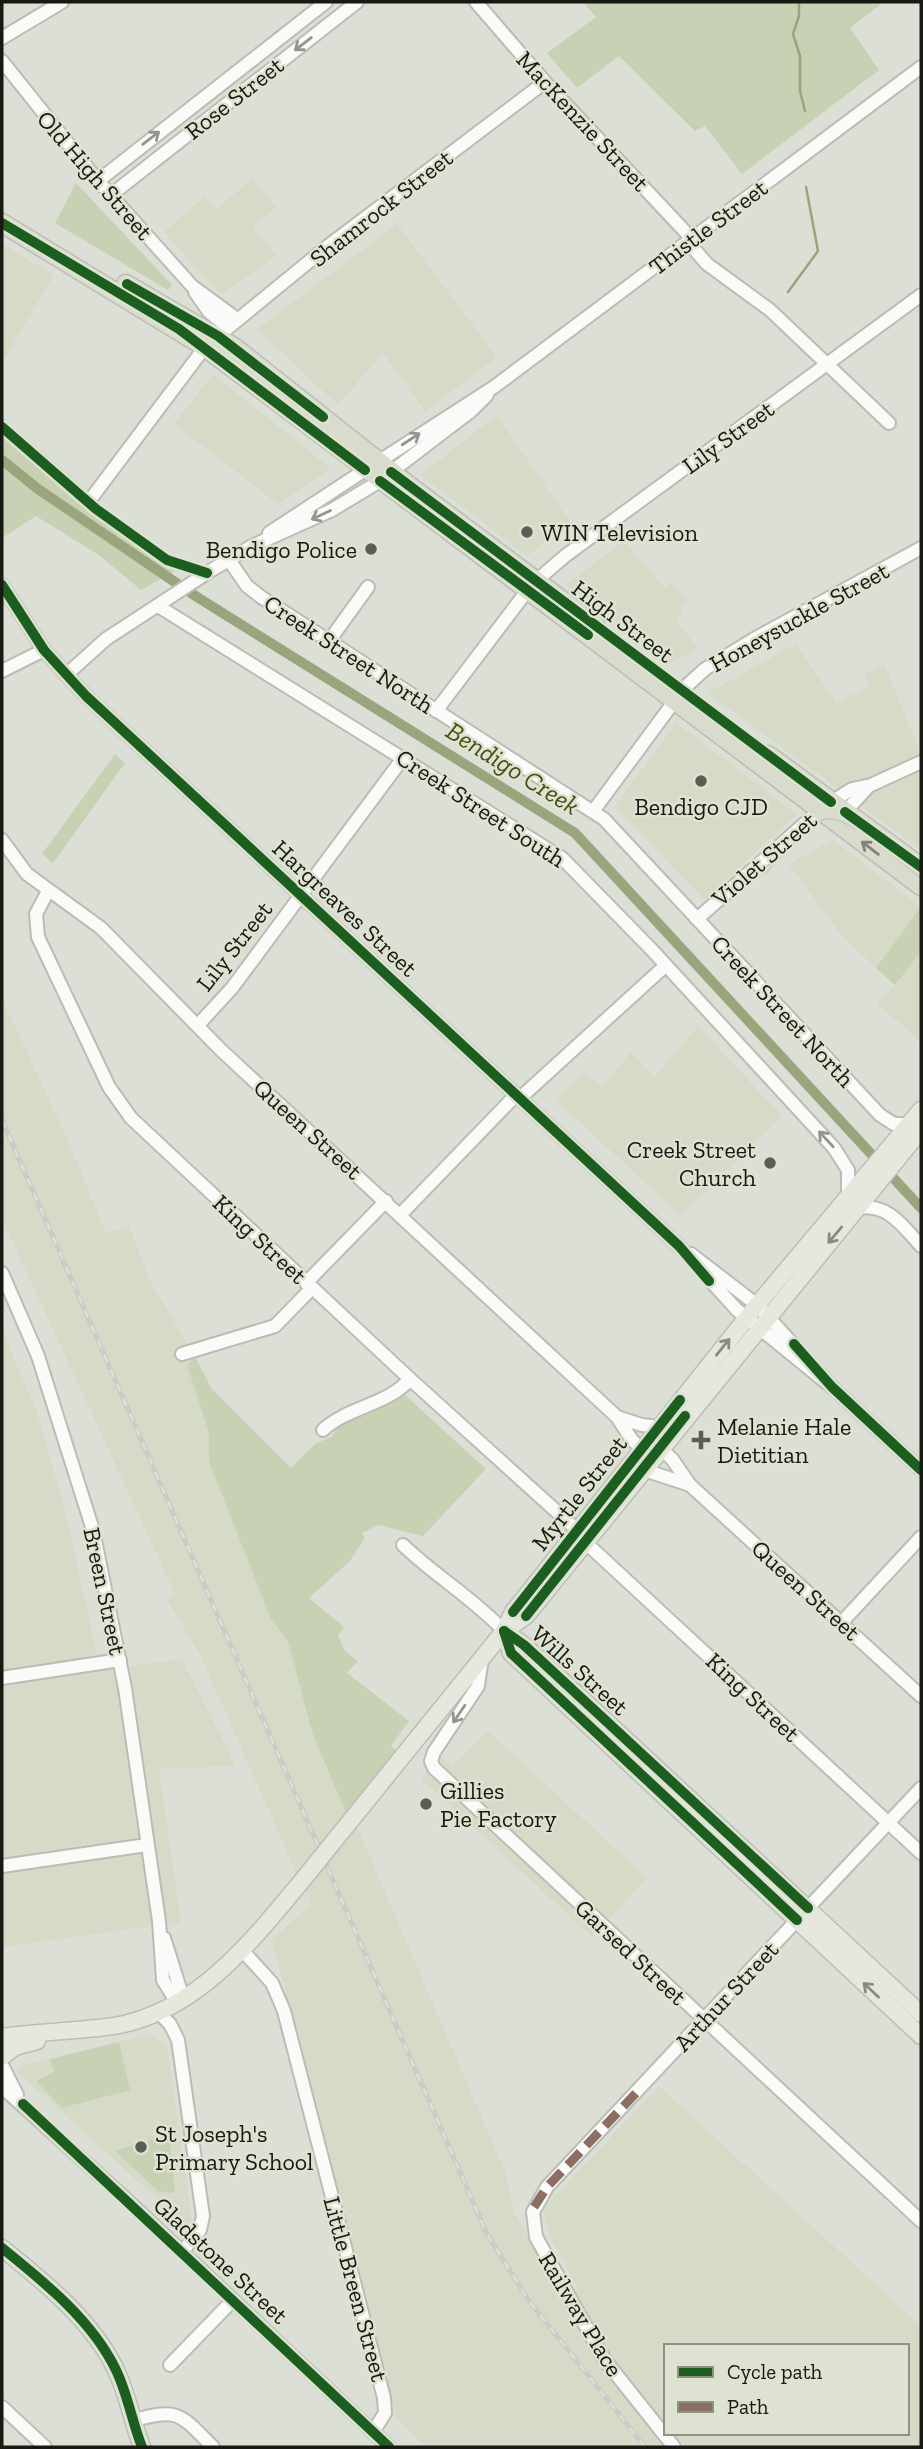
<svg xmlns="http://www.w3.org/2000/svg" width="923" height="2449" font-family="'Zilla Slab',serif">
  <rect width="100%" height="100%" fill="#dcdfd5"/>
  <g fill="#d6dbc8">
    <polygon points="253,178 276,208 253,226 276,256 221,295 164,232 205,196 216,209"/>
    <polygon points="397,224 497,357 425,411 383,353 338,405 257,329"/>
    <polygon points="2,244 54,275 2,363"/>
    <polygon points="213,374 328,466 330,470 278,504 174,424"/>
    <polygon points="497,415 571,523 527,556 420,475"/>
    <polygon points="624,541 665,588 672,582 686,600 680,607 683,610 676,621 698,648 671,663 566,585"/>
    <polygon points="796,644 836,703 870,686 864,675 884,664 921,754 921,850 708,693"/>
    <polygon points="676,723 797,814 704,900 615,806"/>
    <polygon points="833,840 921,907 921,1042 877,1003 895,985 841,935 789,864"/>
    <polygon points="2,998 71,1147 106,1234 129,1225 149,1279 195,1357 187,1365 209,1433 209,1462 271,1619 288,1641 312,1732 346,1813 297,1874 201,1657 167,1599 175,1594 2,1219"/>
    <polygon points="698,1026 782,1116 681,1216 555,1099 584,1072 602,1087 631,1052 654,1077"/>
    <polygon points="2,1330 37,1412 68,1521 100,1670 182,1659 236,1766 159,1769 181,1922 2,1947"/>
    <polygon points="487,1730 647,1878 592,1937 421,1779 440,1756 453,1767"/>
    <polygon points="357,1827 505,2171 514,2211 597,2363 666,2447 426,2447 397,2419 272,1940 311,1904 305,1891"/>
    <polygon points="151,2034 167,2046 192,2221 187,2226 18,2072 21,2066"/>
    <polygon points="659,2086 921,2326 921,2447 686,2447 671,2433 907,2433 907,2346 666,2346 666,2429 617,2369 572,2293 578,2288 550,2237 543,2209"/>
  </g>
  <g fill="#c9d1b4">
    <polygon points="583,2 884,2 850,28 879,70 742,174 705,126 695,131 619,56 577,88 547,53 596,17"/>
    <polygon points="76,183 172,285 168,290 55,223"/>
    <polygon points="2,417 80,484 101,510 172,560 187,564 141,590 99,555 36,516 2,538"/>
    <polygon points="115,754 125,763 53,863 42,854"/>
    <polygon points="921,907 921,951 895,985 876,968"/>
    <polygon points="195,1357 212,1389 291,1468 316,1443 331,1437 345,1419 404,1394 486,1469 423,1536 378,1525 362,1533 365,1538 350,1561 309,1598 344,1627 338,1635 345,1651 358,1661 347,1673 409,1721 391,1746 396,1751 346,1813 312,1732 288,1641 271,1619 209,1462 209,1433 187,1365"/>
    <polygon points="119,2042 130,2090 62,2108 36,2081 54,2072 50,2059"/>
    <polygon points="162,2136 168,2138 170,2144 175,2191 171,2193 158,2191 115,2151"/>
  </g>
  <g fill="none" stroke-linecap="round" stroke-linejoin="round">
    <g stroke="#9aa47d" stroke-width="2.5">
      <polyline points="799,2 799,16 793,34 800,56 800,91 805,111"/>
      <polyline points="788,292 818,251 806,187"/>
    </g>
    <polyline stroke="#9aa47d" stroke-width="10" points="2,460 38,489 197,597 575,833 921,1208"/>
    <g stroke="#babcb5" stroke-width="16">
      <g id="minor">
        <polyline points="476,2 545,82 692,239"/>
        <polyline points="2,38 62,2"/>
        <polyline points="2,61 98,181 192,286 237,319"/>
        <polyline points="98,181 326,2"/>
        <polyline points="111,195 357,2"/>
        <polyline points="688,242 707,264 770,310 889,423"/>
        <polyline points="195,292 209,312 228,327"/>
        <polyline points="218,336 328,246 545,82"/>
        <polyline points="378,462 494,387 921,67"/>
        <polyline points="391,472 471,411 487,395"/>
        <polyline points="93,496 205,347"/>
        <polyline points="269,533 365,470"/>
        <polyline points="229,560 247,586 261,597 604,819 880,1115 894,1124 910,1124"/>
        <polyline points="536,581 565,556 921,295"/>
        <polyline points="2,585 44,650 86,696 679,1246 737,1310 832,1387"/>
        <polyline points="158,606 562,858 652,950 834,1148 848,1170 848,1198"/>
        <polyline points="329,641 368,587"/>
        <polyline points="2,671 44,650"/>
        <polyline points="66,675 106,639 210,571 252,546 332,510 380,481"/>
        <polyline points="681,691 705,669 754,639 921,548"/>
        <polyline points="436,711 527,591"/>
        <polyline points="831,802 852,789 871,785 921,762"/>
        <polyline points="594,810 676,699"/>
        <polyline points="845,812 868,787"/>
        <polyline points="2,840 27,874 101,928 222,1051 617,1417 632,1440 647,1453"/>
        <polyline points="48,891 36,914 38,937 109,1087 131,1118 410,1379 577,1530"/>
        <polyline points="697,919 820,810"/>
        <polyline points="198,1025 232,988 403,758"/>
        <polyline points="520,1098 665,966"/>
        <path d="M858,1208C888,1203 903,1226 921,1246"/>
        <polyline points="401,1214 516,1095"/>
        <polyline points="691,1254 757,1305 832,1387 921,1470"/>
        <polyline points="2,1273 38,1356 93,1530 125,1688 159,1921 163,1980 176,2001"/>
        <polyline points="306,1283 386,1201"/>
        <polyline points="182,1354 275,1326 312,1288"/>
        <polyline points="617,1417 642,1425 659,1427"/>
        <path d="M323,1430C347,1407 388,1405 410,1379"/>
        <polyline points="657,1445 672,1459 690,1485"/>
        <polyline points="644,1470 690,1485 921,1696"/>
        <polyline points="585,1542 921,1853"/>
        <path d="M403,1545C435,1576 473,1598 504,1631"/>
        <polyline points="842,1622 921,1537"/>
        <polyline points="482,1658 478,1686 434,1752 431,1761 434,1768 921,2221"/>
        <polyline points="2,1678 120,1660"/>
        <polyline points="2,1866 147,1845"/>
        <polyline points="808,1908 921,1788"/>
        <polyline points="164,1938 183,1998"/>
        <polyline points="243,1951 272,1983 284,2011 384,2398 385,2413 373,2432"/>
        <polyline points="159,2013 170,2024 178,2040 203,2216 200,2230 182,2252"/>
        <polyline points="2,2065 17,2095"/>
        <polyline points="2,2087 129,2202 389,2447"/>
        <polyline points="170,2365 233,2300"/>
        <polyline points="2,2407 45,2447"/>
        <path d="M132,2421C179,2407 180,2414 213,2447"/>
        <polyline points="674,2447 604,2359 536,2237 533,2212 547,2187 797,1920"/>
      </g>
    </g>
    <g stroke="#bbbdb8" stroke-width="19">
      <g id="major">
        <polyline points="506,1630 526,1616 921,1130"/>
        <polyline points="504,1631 511,1653 921,2036"/>
        <polyline points="504,1631 524,1645 921,2014"/>
        <polyline points="356,1814 504,1631 513,1612 757,1305 921,1110"/>
        <path d="M2,2037C34,2033 66,2031 98,2028C189,2021 247,1947 301,1882"/>
        <polyline points="2,2057 15,2047 37,2041"/>
        <path d="M2,2248C44,2282 92,2320 116,2370C128,2395 132,2422 142,2447"/>
      </g>
    </g>
    <g stroke="#bbbdb8" stroke-width="21">
      <g id="highway">
        <polyline points="2,223 205,347 921,886"/>
        <polyline points="126,284 234,347 412,488 595,625"/>
        <polyline points="768,755 921,867"/>
      </g>
    </g>
    <use href="#minor" stroke="#fafaf9" stroke-width="12"/>
    <use href="#major" stroke="#e6e8de" stroke-width="16"/>
    <use href="#highway" stroke="#d9dccc" stroke-width="18"/>
    <path stroke="#cbcbc9" stroke-width="2" d="M766,873C779,858 807,824 826,819C848,814 902,864 921,878"/>
    <g stroke="#cbcbc9" stroke-width="5">
      <polyline id="rail" points="2,1120 487,2234 529,2301 645,2447"/>
    </g>
    <use href="#rail" stroke="#dee3d1" stroke-width="2.5" stroke-dasharray="8" stroke-linecap="butt"/>
    <g stroke="#bbbdb8" stroke-width="19" stroke-linecap="butt">
      <polyline id="major-bridge" points="301,1882 356,1814"/>
    </g>
    <use href="#major-bridge" stroke="#e6e8de" stroke-width="16"/>
    <polyline stroke="#8d6e63" stroke-width="9" stroke-dasharray="18 9" stroke-linecap="butt" points="534,2207 547,2187 637,2092"/>
    <g stroke="#dee3d1" stroke-width="15">
      <g id="cycleway">
        <polyline points="2,223 179,329 365,470"/>
        <polyline points="127,284 218,336 323,417"/>
        <polyline points="2,427 96,509 167,560 207,573"/>
        <polyline points="391,472 831,802"/>
        <polyline points="380,481 588,635"/>
        <polyline points="2,585 44,650 86,696 679,1246 709,1281"/>
        <polyline points="845,812 921,867"/>
        <polyline points="794,1344 832,1387 921,1470"/>
        <polyline points="513,1612 680,1400"/>
        <polyline points="526,1616 685,1416"/>
        <polyline points="504,1631 511,1653 797,1920"/>
        <polyline points="504,1631 524,1645 808,1908"/>
        <polyline points="23,2104 389,2447"/>
        <path d="M2,2248C44,2282 92,2320 116,2370C128,2395 132,2422 142,2447"/>
      </g>
    </g>
    <use href="#cycleway" stroke="#1b5e20" stroke-width="10"/>
  </g>
  <defs><path id="oneway-shaft" d="M-6 0H5M1.5-3L5.5 0L1.5 3" fill="none" stroke-width="1.6" stroke-linecap="round" stroke-linejoin="round" transform="scale(1.75)"/></defs>
  <g stroke="#949591">
    <use href="#oneway-shaft" transform="translate(303 44) rotate(142)"/>
    <use href="#oneway-shaft" transform="translate(151 138) rotate(-38)"/>
    <use href="#oneway-shaft" transform="translate(411 439) rotate(-33)"/>
    <use href="#oneway-shaft" transform="translate(321 515) rotate(155)"/>
    <use href="#oneway-shaft" transform="translate(826 1139) rotate(-133)"/>
    <use href="#oneway-shaft" transform="translate(459 1714) rotate(124)"/>
  </g>
  <use stroke="#828478" href="#oneway-shaft" transform="translate(870 848) rotate(-143)"/>
  <g stroke="#898b82">
    <use href="#oneway-shaft" transform="translate(835 1235) rotate(130)"/>
    <use href="#oneway-shaft" transform="translate(723 1347) rotate(-51)"/>
    <use href="#oneway-shaft" transform="translate(871 1990) rotate(-137)"/>
  </g>
  <g fill="#5c5e56" stroke="#dee3d1" stroke-width="2.5">
    <circle cx="527" cy="532" r="7"/>
    <circle cx="371" cy="549" r="7"/>
    <circle cx="701" cy="781" r="7"/>
    <circle cx="770" cy="1163" r="7"/>
    <path d="M697.5 1429.5h7v7h7v7h-7v7h-7v-7h-7v-7h7z"/>
    <circle cx="426" cy="1804" r="7"/>
    <circle cx="141" cy="2147" r="7"/>
  </g>
  <g text-anchor="middle" dominant-baseline="central" stroke-width="5" stroke-linejoin="round" paint-order="stroke">
    <g font-size="24" fill="#171912" stroke="#dee3d1">
      <text transform="translate(234 98) rotate(-38)">Rose Street</text>
      <text transform="translate(583 121) rotate(47)">MacKenzie Street</text>
      <text transform="translate(95 175) rotate(49)">Old High Street</text>
      <text transform="translate(381 208) rotate(-38)">Shamrock Street</text>
      <text transform="translate(708 227) rotate(-37)">Thistle Street</text>
      <text transform="translate(728 437) rotate(-36)">Lily Street</text>
      <text transform="translate(799 617) rotate(-29)">Honeysuckle Street</text>
      <text transform="translate(623 621) rotate(37)">High Street</text>
      <text transform="translate(349 654) rotate(33)">Creek Street North</text>
      <text transform="translate(481 808) rotate(33)">Creek Street South</text>
      <text transform="translate(764 859) rotate(-41)">Violet Street</text>
      <text transform="translate(345 908) rotate(43)">Hargreaves Street</text>
      <text transform="translate(234 946) rotate(-52)">Lily Street</text>
      <text transform="translate(783 1011) rotate(47)">Creek Street North</text>
      <text transform="translate(308 1129) rotate(42)">Queen Street</text>
      <text transform="translate(260 1239) rotate(43)">King Street</text>
      <text transform="translate(579 1493) rotate(-52)">Myrtle Street</text>
      <text transform="translate(806 1590) rotate(42)">Queen Street</text>
      <text transform="translate(105 1591) rotate(78)">Breen Street</text>
      <text transform="translate(580 1670) rotate(42)">Wills Street</text>
      <text transform="translate(753 1697) rotate(43)">King Street</text>
      <text transform="translate(631 1952) rotate(43)">Garsed Street</text>
      <text transform="translate(726 1996) rotate(-47)">Arthur Street</text>
      <text transform="translate(221 2260) rotate(43)">Gladstone Street</text>
      <text transform="translate(356 2289) rotate(75)">Little Breen Street</text>
      <text transform="translate(581 2314) rotate(59)">Railway Place</text>
    </g>
    <g font-size="24" fill="#171912" stroke="#dee3d1" text-anchor="start">
      <text x="541" y="532">WIN Television</text>
      <text x="357" y="549" text-anchor="end">Bendigo Police</text>
      <text x="701" y="806" text-anchor="middle">Bendigo CJD</text>
      <text x="756" y="1149" text-anchor="end">Creek Street<tspan x="756" dy="28">Church</tspan></text>
      <text x="717" y="1426">Melanie Hale<tspan x="717" dy="28">Dietitian</tspan></text>
      <text x="440" y="1790">Gillies<tspan x="440" dy="28">Pie Factory</tspan></text>
      <text x="155" y="2133">St Joseph's<tspan x="155" dy="28">Primary School</tspan></text>
    </g>
    <g font-size="26" font-style="italic" fill="#434f13" stroke="#dee3d1">
      <text transform="translate(513 768) rotate(32)">Bendigo Creek</text>
    </g>
  </g>
  <rect width="923" height="2449" fill="none" stroke="#171912" stroke-width="7"/>
  <rect x="664" y="2344" width="245" height="91" fill="#dee3d1" stroke="#8e9285" stroke-width="2"/>
  <rect x="678" y="2367" width="35" height="10" fill="#1b5e20" stroke="#8e9285" stroke-width="2"/>
  <text x="727" y="2379" font-size="21" fill="#171912">Cycle path</text>
  <rect x="678" y="2402" width="35" height="10" fill="#8d6e63" stroke="#8e9285" stroke-width="2"/>
  <text x="727" y="2414" font-size="21" fill="#171912">Path</text>
</svg>
